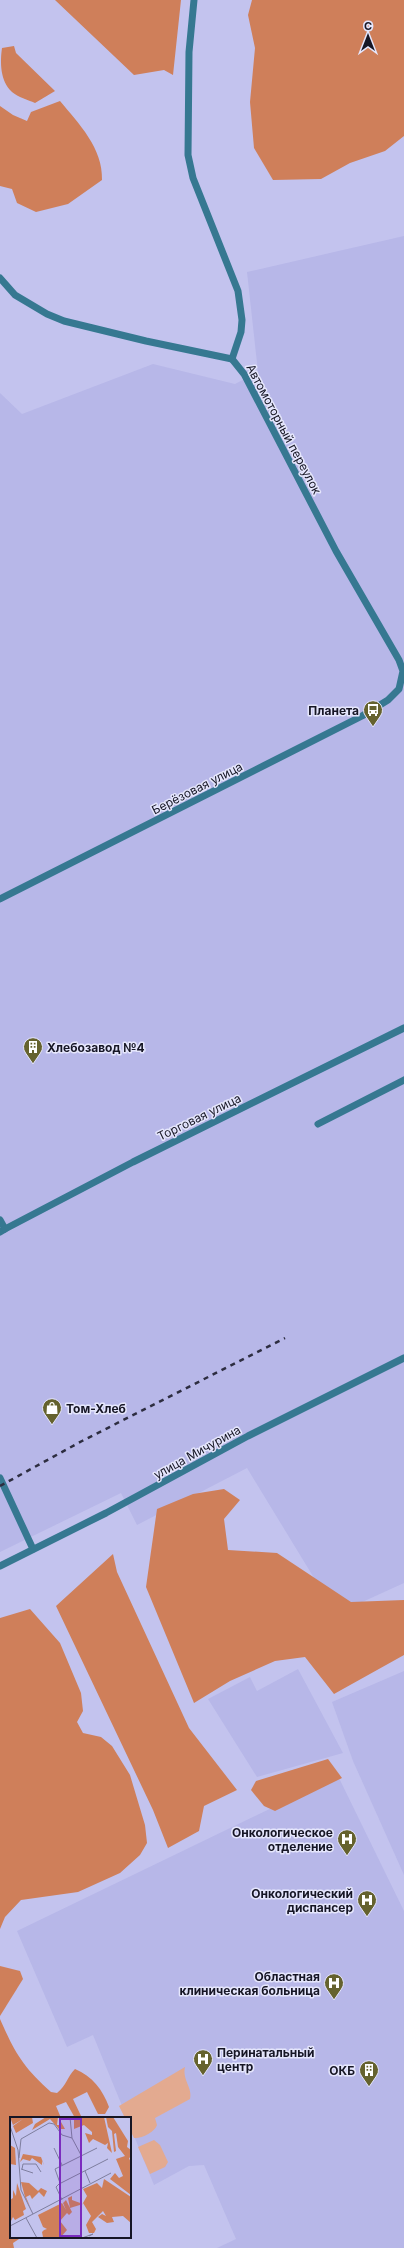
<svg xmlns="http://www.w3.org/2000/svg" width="404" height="2248" font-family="Inter,sans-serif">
  <rect width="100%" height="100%" fill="#c3c3ee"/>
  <g fill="#b7b7e8">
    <polygon points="404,236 404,1583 336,1614 247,1468 137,1525 121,1493 0,1552 0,393 22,414 153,364 235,384 258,372 247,272"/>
    <polygon points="298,1669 343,1753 257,1777 208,1699 250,1677 257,1691"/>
    <polygon points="404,1671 404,1875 353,1761 332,1702"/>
    <polygon points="338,1776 404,1911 404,2248 217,2248 236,2239 204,2165 189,2166 154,2185 130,2126 130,2118 127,2118 93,2035 67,2047 17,1931"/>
  </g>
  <g fill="#e3aa90">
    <path d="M185,2067C182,2080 193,2088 190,2099L155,2118L157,2125C155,2132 141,2139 134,2138L130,2130V2118H125L119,2106Z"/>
    <polygon points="154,2140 160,2145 168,2162 165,2167 150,2174 138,2147"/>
  </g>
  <g fill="#cf7f5a">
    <polygon points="55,0 181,0 173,75 164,70 134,75"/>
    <polygon points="252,0 404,0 404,136 385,151 350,163 321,179 273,180 254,148 250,102 255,48 248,15"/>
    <path d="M14,46L16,53L55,91L35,103C28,100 18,97 12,92C0,81 0,62 2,48Z"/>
    <path d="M60,101C79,124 103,148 102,180L68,204L36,212L17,203L12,189L0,186V106L13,115L27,121L31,112Z"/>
    <polygon points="224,1489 240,1500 224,1519 228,1550 277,1553 351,1602 404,1600 404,1655 334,1694 305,1657 275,1661 230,1681 194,1703 146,1587 157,1509 193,1494"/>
    <polygon points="113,1554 117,1572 189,1728 237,1790 204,1806 199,1831 168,1848 153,1810 56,1606"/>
    <polygon points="30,1609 60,1643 81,1693 83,1711 77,1722 83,1733 101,1737 112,1746 130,1775 145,1825 147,1843 140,1855 120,1873 78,1892 21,1900 5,1917 0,1929 0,1618"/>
    <polygon points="328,1759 342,1778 275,1811 264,1806 251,1790 256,1781"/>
    <polygon points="0,1966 20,1971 23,1979 0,2016"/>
    <path d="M0,2019C15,2053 23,2067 51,2092L57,2093C67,2085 67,2077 75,2069C92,2076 103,2090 109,2107L105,2114H98L87,2092L73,2099L82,2118H75L66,2102L56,2106L61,2118H11V2237H22L13,2243L14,2248H0Z"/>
  </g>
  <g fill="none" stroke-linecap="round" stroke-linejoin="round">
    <g stroke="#367891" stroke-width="7">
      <polyline points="194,0 189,52 188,155 193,178 238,291 242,320 241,332 232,359"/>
      <polyline points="0,278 15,295 47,314 64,321 146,341 232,359"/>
      <polyline points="0,899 362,716 388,700 399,689 403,671 399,660 336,551 244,374 232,359"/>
      <polyline points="318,1124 404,1080"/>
      <polyline points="0,1220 5,1229 0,1232"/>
      <polyline points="5,1229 133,1162 404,1028"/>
      <polyline points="0,1478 33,1549"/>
      <polyline points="0,1566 106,1513 248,1436 404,1358"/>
    </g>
    <polyline stroke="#2d2d40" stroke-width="2.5" stroke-dasharray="5 5" stroke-linecap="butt" points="0,1486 82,1441 285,1338"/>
  </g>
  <defs>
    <g id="bus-pin" transform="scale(1)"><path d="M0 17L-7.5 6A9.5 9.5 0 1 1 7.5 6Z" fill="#65622e" stroke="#e5e6fc"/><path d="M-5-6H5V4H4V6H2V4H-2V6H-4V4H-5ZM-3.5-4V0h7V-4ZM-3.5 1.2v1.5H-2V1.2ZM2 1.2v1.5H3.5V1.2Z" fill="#fff"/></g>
    <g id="building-pin" transform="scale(1)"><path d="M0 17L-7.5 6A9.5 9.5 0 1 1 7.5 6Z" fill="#65622e" stroke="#e5e6fc"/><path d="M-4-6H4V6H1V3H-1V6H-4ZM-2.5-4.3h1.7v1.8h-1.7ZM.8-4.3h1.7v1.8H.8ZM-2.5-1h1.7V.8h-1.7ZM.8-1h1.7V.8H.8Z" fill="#fff"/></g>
    <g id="shop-pin" transform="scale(1)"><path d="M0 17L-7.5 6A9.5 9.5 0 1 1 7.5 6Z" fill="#65622e" stroke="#e5e6fc"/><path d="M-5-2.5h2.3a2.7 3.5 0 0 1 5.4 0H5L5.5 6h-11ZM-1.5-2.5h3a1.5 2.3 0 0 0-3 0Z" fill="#fff"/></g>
    <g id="hospital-pin" transform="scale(1)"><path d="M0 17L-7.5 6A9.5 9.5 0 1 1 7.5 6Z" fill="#65622e" stroke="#e5e6fc"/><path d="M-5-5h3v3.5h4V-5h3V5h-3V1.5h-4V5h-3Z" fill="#fff"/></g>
  </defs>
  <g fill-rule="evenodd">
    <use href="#bus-pin" x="373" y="710"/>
    <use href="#building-pin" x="33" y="1047"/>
    <use href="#shop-pin" x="52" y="1408"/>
    <use href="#hospital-pin" x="347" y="1839"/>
    <use href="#hospital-pin" x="367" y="1900"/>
    <use href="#hospital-pin" x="334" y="1983"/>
    <use href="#hospital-pin" x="203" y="2059"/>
    <use href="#building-pin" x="369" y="2070"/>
  </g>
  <g text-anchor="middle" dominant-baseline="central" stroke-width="3" stroke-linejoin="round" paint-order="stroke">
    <g font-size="12" fill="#161625" stroke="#e5e6fc">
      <text transform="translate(284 429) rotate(62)">Автомоторный переулок</text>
      <text transform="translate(197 788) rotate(-27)">Берёзовая улица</text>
      <text transform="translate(199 1117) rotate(-26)">Торговая улица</text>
      <text transform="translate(197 1452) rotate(-29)">улица Мичурина</text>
    </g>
    <g font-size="12" font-weight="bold" fill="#161625" stroke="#e5e6fc" text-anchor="end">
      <text x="359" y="710">Планета</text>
      <text x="47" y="1047" text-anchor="start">Хлебозавод №4</text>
      <text x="66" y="1408" text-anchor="start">Том-Хлеб</text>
      <text x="333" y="1832">Онкологическое<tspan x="333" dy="14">отделение</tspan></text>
      <text x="353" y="1893">Онкологический<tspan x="353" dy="14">диспансер</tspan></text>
      <text x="320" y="1976">Областная<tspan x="320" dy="14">клиническая больница</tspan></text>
      <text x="217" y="2052" text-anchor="start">Перинатальный<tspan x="217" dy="14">центр</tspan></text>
      <text x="355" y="2070">ОКБ</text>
    </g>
  </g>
  <g transform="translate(10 2117)">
    <rect width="121" height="121" fill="#c3c3ee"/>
    <path d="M0,0H22L23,6L6,16L3,9L13,2L3,8ZM36,0H48L47,8H51V5L55,12H49L40,2L22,13L25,7ZM64,0H94L102,36L97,31L98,26L95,28L83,22L79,26L75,16L82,18V15L74,8L64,12ZM96,0H103L118,24L117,30L121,33V40L119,41L121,46V78L100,62L105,56L109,61L113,59L106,42L115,39L108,30L106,16L104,17L106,34L104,35L102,14L98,10ZM0,28L5,31L6,48L0,47ZM13,37L31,40L34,48L32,44V48L22,41L20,44L13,42L10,45ZM94,62L121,80V106L113,99L102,100L104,105L97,106L88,100L92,97L96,99L93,94L82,105L86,112L84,116H79L76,108L81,99L73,86L77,79L73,72L87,66L92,71ZM11,65L19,66L28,74L31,71L37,74L34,80L29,75L22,82L20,78L16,80L21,92L15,80ZM7,66L16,92L13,94L14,98L5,103L3,100L0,106V83L3,81V73L6,79ZM62,79V83L73,87L60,91L58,81ZM56,83L62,95L59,98L57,96L50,104L57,113L50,121L33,120L32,115L34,113L36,118L34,113L37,112L33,110L28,98L52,86L56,93L53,86Z" fill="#cf7f5a"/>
    <path fill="none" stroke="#7e7e9e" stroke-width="1" d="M60,0L62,21L71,38M0,9L8,33L11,73L23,97L0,109M44,31L52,48M9,41L11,22L39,6L44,7L52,18L62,21M11,52L23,56M12,52L13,47H26L31,55M75,54L80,66M51,66L98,42M52,83L46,70L50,66L45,52L87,31M23,97L101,56M16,101L27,121M72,121L83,117L79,119"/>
    <path fill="#7b2cbf" fill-opacity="0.15" stroke="#7b2cbf" stroke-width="2" d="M50,2H71V119H50Z"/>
    <rect width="121" height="121" fill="none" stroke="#161625" stroke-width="2"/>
  </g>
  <g transform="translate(368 36)" stroke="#e5e6fc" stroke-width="3" paint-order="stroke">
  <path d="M0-3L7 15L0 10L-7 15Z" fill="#161625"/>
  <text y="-6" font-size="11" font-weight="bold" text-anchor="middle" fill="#161625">С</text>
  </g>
</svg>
